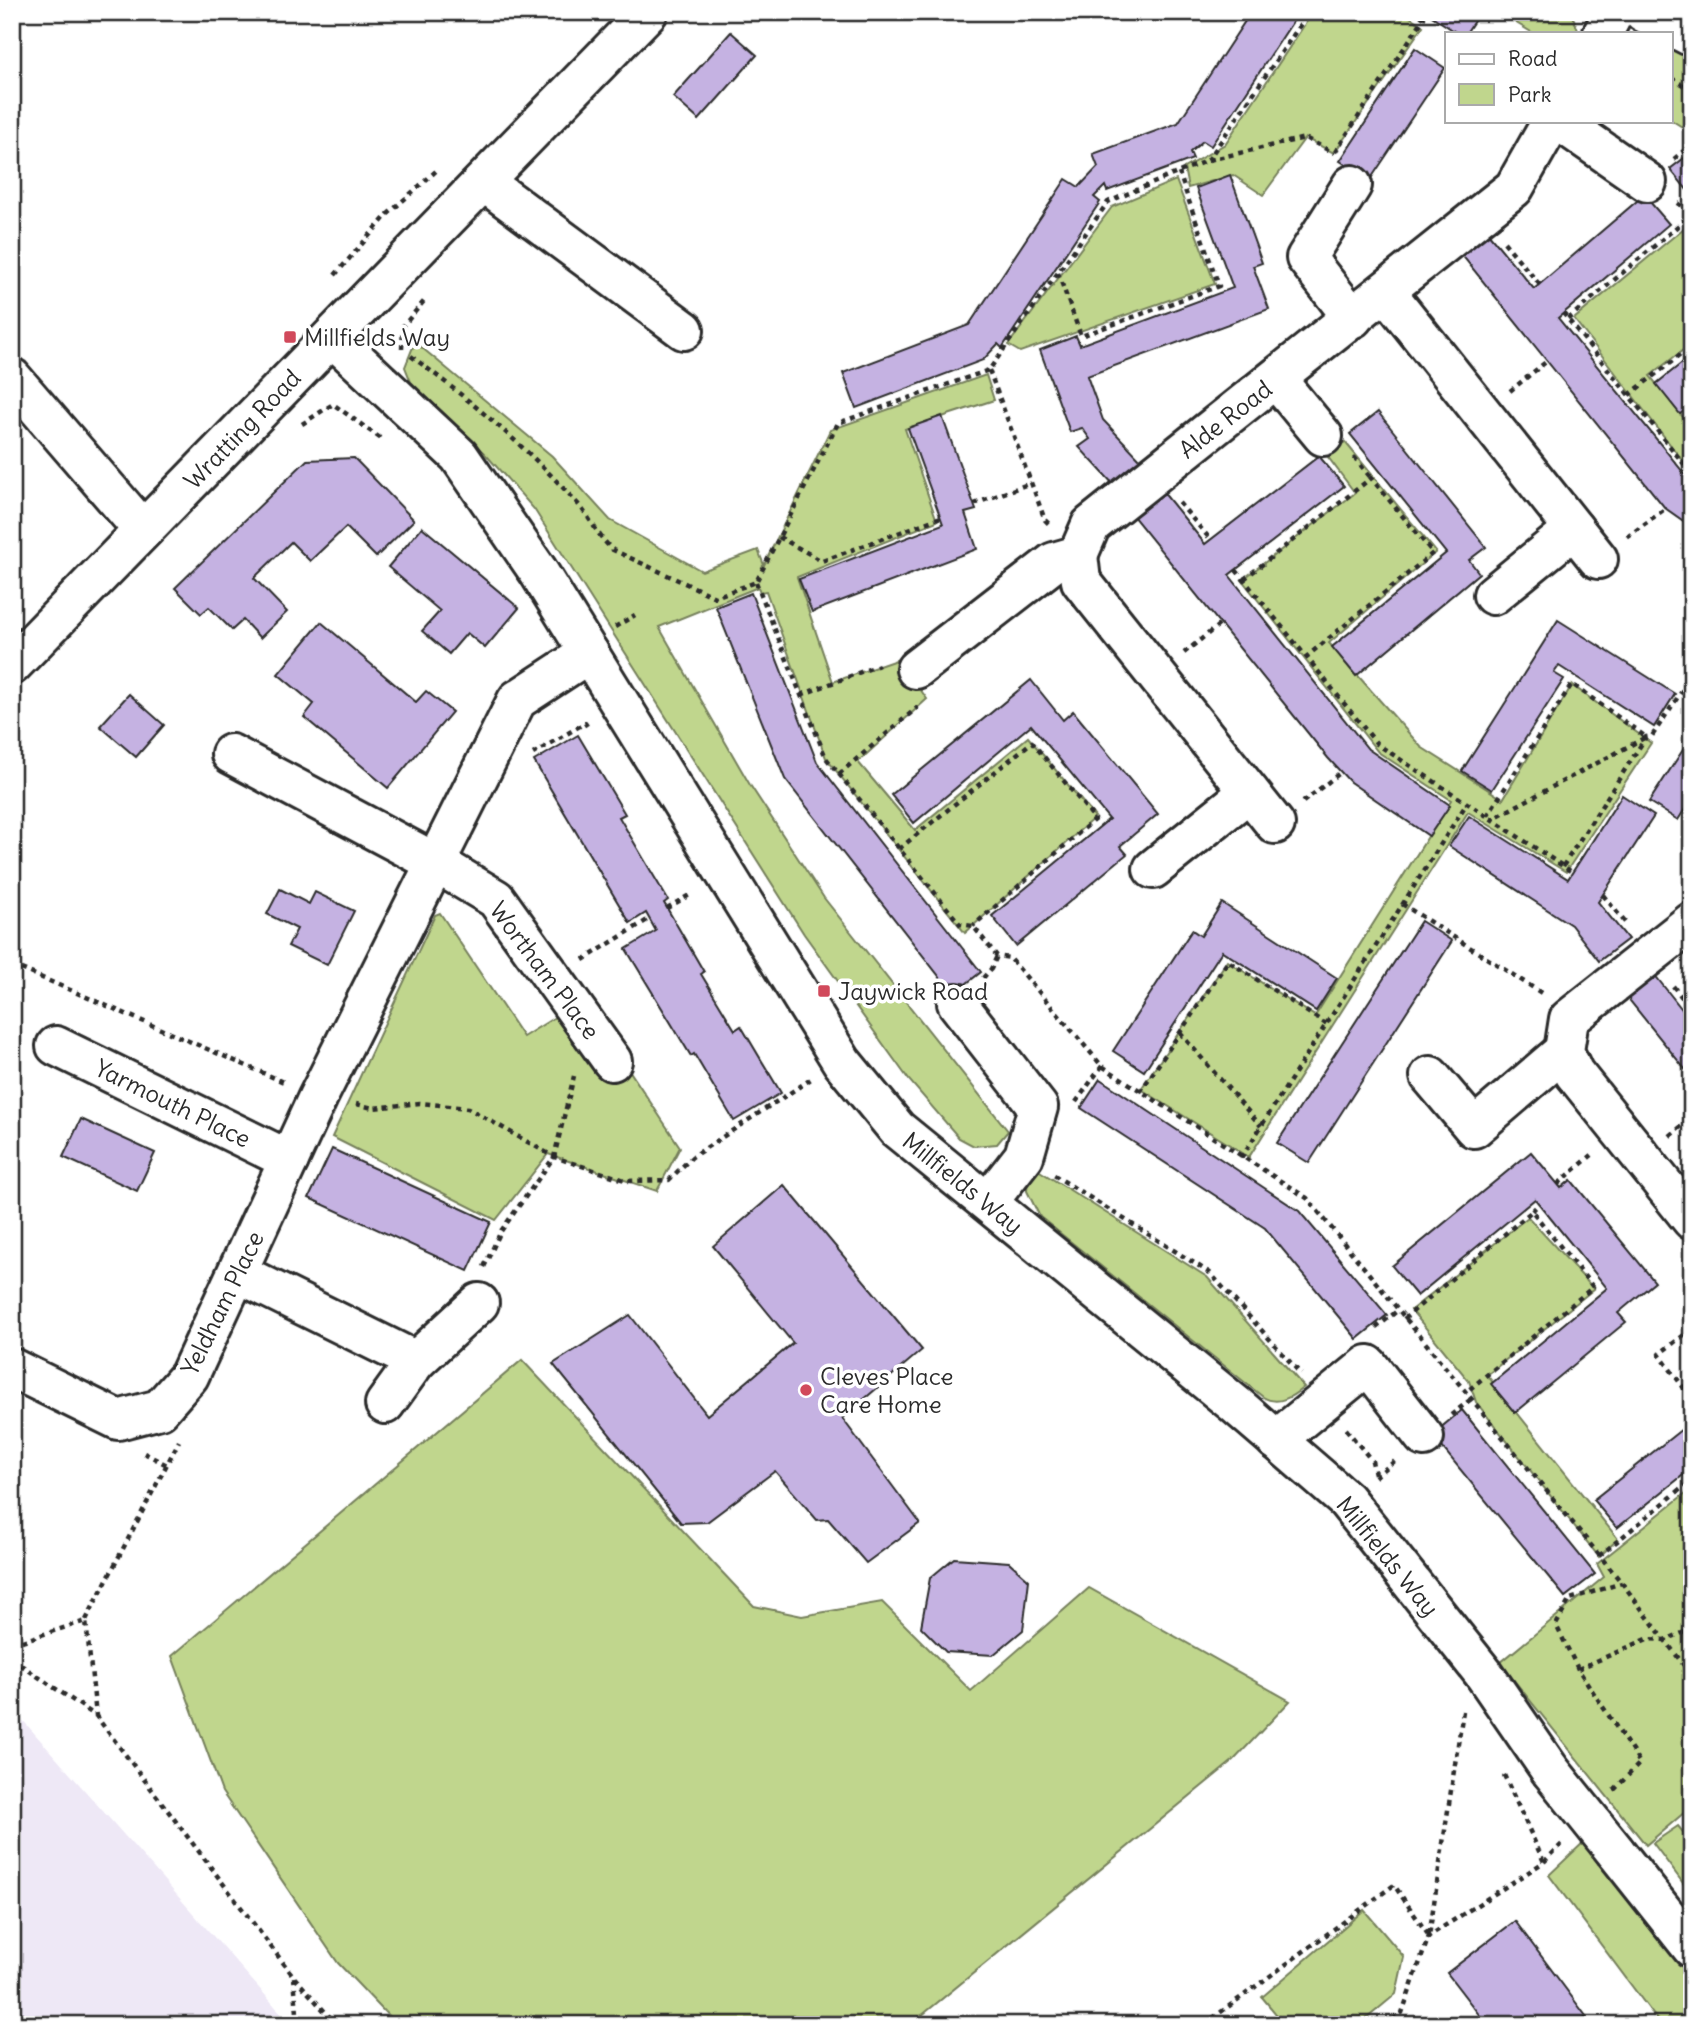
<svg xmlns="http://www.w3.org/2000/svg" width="1704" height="2037" font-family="Delius,sans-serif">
  <rect width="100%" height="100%" fill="#fff"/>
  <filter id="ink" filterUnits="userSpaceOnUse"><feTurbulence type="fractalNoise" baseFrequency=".0143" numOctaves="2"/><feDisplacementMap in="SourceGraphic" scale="14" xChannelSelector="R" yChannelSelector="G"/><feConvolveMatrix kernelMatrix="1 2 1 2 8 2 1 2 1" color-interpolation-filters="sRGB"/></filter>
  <g filter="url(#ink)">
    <polygon fill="#eee8f6" points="12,1708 288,2021 292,2025 12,2025"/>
    <g fill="#c0d68d" stroke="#76805c" stroke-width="2">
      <polygon points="1313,12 1403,12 1423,26 1334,153 1305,138 1263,195 1233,175 1188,188 1184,168 1225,144"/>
      <polygon points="1498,12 1571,12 1579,33 1533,33"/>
      <polygon points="1671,43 1692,55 1692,133 1671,120"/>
      <polygon points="1176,180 1215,284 1020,352 1008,345 1112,207"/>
      <polygon points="1690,223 1692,343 1650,376 1692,428 1692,473 1574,319"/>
      <polygon points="415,342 552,456 610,520 702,571 758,550 764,565 830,430 986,375 994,400 905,429 937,521 797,577 833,682 899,659 927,699 858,762 915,830 1028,737 1095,817 965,933 826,758 766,591 760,592 758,587 659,627 750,785 824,898 1008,1131 997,1144 974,1146 959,1138 909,1080 804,934 534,509 488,457 411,382 405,367"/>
      <polygon points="1345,442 1436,552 1329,643 1421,747 1503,799 1572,685 1651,743 1566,872 1468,812 1249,1157 1141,1089 1227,961 1315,1016 1451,800 1378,752 1242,580 1355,493 1325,453"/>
      <polygon points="440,913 523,1037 568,1009 629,1070 680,1147 657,1191 548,1154 496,1220 332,1137 435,915"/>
      <path d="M1035,1168L1207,1277L1304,1387C1292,1397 1278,1406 1263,1397L1040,1217L1027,1191L1028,1175Z"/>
      <polygon points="1528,1217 1594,1289 1487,1375 1618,1539 1599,1557 1476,1402 1469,1381 1411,1310"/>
      <polygon points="522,1360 754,1606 802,1616 882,1602 971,1691 1089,1588 1290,1701 1234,1760 910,2025 397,2025 338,1963 222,1792 172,1656"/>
      <polygon points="1692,1488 1692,1806 1646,1845 1500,1663 1604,1577 1597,1564"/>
      <polygon points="1678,1826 1692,1843 1692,1895 1653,1843"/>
      <polygon points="1586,1840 1692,1973 1692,2025 1661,2025 1549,1875"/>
      <polygon points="1364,1910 1404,1957 1396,1994 1360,2024 1332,2018 1324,2025 1285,2025 1262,1997"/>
    </g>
    <g fill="#c5b2e2" stroke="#2b2b2b" stroke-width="2">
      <polygon points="1251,12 1299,12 1211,146 1203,141 1190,152 1193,159 1107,191 1105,186 1094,197 1100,202 1002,348 998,344 983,360 856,408 843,373 969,325 1066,179 1079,187 1098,167 1093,154 1178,123"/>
      <polygon points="1426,12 1480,12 1466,33 1457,33"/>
      <polygon points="731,32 757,55 699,120 673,97"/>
      <polygon points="1415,48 1445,68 1370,180 1340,161"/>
      <polygon points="1692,152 1692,196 1670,169"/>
      <polygon points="1230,175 1262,263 1253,266 1269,309 1087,376 1103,420 1142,461 1115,486 1079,447 1090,439 1082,428 1070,432 1040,350 1076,336 1080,345 1233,288 1196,188"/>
      <polygon points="1644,195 1669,224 1558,318 1692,483 1692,527 1665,508 1461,254 1488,233 1534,289"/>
      <polygon points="1692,355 1692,405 1680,414 1656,384"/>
      <polygon points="1378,412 1486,547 1469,560 1479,573 1356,676 1332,647 1446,553 1350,434"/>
      <polygon points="942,416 976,510 965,513 977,549 812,612 799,579 943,524 908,428"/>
      <polygon points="1319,456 1344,486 1229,575 1368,749 1450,805 1429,836 1350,782 1328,758 1133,516 1163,492 1205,544"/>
      <polygon points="354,458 414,520 376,557 346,527 310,561 291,542 254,578 287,612 260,638 243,620 232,630 209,607 201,614 175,588 307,460"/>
      <polygon points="422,527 519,608 485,648 467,633 449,654 422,631 440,611 388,567"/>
      <polygon points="751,593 817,762 981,972 953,994 785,779 716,607"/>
      <polygon points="1558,620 1675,694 1654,727 1559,666 1554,673 1564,679 1492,790 1462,771"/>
      <polygon points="321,622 416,702 426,691 452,712 388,788 304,717 314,704 278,674"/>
      <polygon points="1031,680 1063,720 1073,711 1158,814 1120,846 1127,854 1016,946 992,916 1109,819 1031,725 914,823 891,795"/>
      <polygon points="129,694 164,725 136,757 100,726"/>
      <polygon points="578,735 625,814 619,817 668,900 664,903 704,972 701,974 735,1030 741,1026 781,1093 734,1121 694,1054 691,1056 626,949 656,931 646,913 630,923 534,761"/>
      <polygon points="1692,736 1692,798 1678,820 1649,802"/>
      <polygon points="1622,795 1654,816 1598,902 1628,939 1599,961 1571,925 1449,846 1469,816 1568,879"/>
      <polygon points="280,889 309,904 315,892 354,911 327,965 288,946 297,929 267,914"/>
      <polygon points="1222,903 1337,978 1316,1011 1222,951 1144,1071 1113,1051 1192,930 1201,936"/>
      <polygon points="1421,921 1452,941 1309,1163 1277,1143"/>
      <polygon points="1650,969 1692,1022 1692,1078 1622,991"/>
      <polygon points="1100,1079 1299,1211 1387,1315 1357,1339 1265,1228 1081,1108"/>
      <polygon points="81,1119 155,1153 137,1191 63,1157"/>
      <polygon points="332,1149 491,1222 468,1271 309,1198"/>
      <polygon points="1531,1152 1561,1188 1571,1180 1655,1282 1618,1313 1626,1322 1515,1413 1491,1384 1607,1288 1535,1199 1417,1296 1392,1266"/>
      <polygon points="784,1185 922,1350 842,1418 920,1523 866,1563 828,1519 817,1520 775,1471 707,1522 681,1523 553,1364 630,1315 707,1415 793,1343 713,1246"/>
      <polygon points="1462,1410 1595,1574 1565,1597 1432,1435"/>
      <polygon points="1692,1421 1692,1468 1617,1528 1593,1500"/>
      <polygon points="954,1558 1009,1562 1029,1580 1023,1630 993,1655 946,1652 921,1627 930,1578"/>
      <polygon points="1515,1921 1586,2016 1574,2025 1487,2025 1447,1973"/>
    </g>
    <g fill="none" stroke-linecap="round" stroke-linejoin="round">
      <g stroke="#2b2b2b" stroke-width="44">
        <g id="minor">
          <polyline points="1643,12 1692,37"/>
          <polyline points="1603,33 1614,12"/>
          <polyline points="1559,121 1647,182"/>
          <polyline points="484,182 684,330"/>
          <polyline points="1352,185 1306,258 1353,318"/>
          <polyline points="1386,292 1598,559"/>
          <polyline points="332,337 459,456 538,571 842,1062 897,1129 1236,1405 1346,1500 1484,1674 1550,1770"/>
          <polyline points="12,378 143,530"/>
          <polyline points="1276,379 1323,436"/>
          <polyline points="1078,555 1081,581 1275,824"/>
          <polyline points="1493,595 1574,529"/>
          <polyline points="916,669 1054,562 1078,555 1091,525 1514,188 1552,121"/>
          <polyline points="231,754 436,863 496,899 612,1061"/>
          <polyline points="1153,869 1249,792"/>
          <polyline points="1692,922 1569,1019 1564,1051 1574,1073 1692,1220"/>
          <polyline points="957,1003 1038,1107 1024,1156 988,1202"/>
          <polyline points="56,1046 289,1160"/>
          <polyline points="1430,1076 1474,1128 1564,1051"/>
          <polyline points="238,1273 416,1361"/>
          <polyline points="12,1368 118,1420 160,1409 189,1376 318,1097 517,700 589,653"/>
          <polyline points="385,1404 416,1361 479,1303"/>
          <polyline points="1276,1440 1368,1365 1424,1437"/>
          <polyline points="1615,1851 1692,1948"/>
        </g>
      </g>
      <g stroke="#2b2b2b" stroke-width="44">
        <polyline id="major" points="12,665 648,12"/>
      </g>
      <g stroke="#2b2b2b" stroke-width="4.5" stroke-dasharray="5 5" stroke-linecap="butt">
        <polyline points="1671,78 1692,90"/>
        <polyline points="1335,152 1424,18 1416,12"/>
        <polyline points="1674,159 1692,144"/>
        <polyline points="1209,160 1305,138 1334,153"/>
        <polyline points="1678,203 1692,213"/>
        <polyline points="1504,242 1540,285"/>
        <polyline points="1058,273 1081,336 1219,286 1179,173"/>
        <polyline points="335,275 388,214 436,171"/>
        <polyline points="1563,313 1692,474"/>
        <polyline points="1568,319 1692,214"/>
        <polyline points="402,349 403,326 425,300"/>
        <path d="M411,356C470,400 528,448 577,503C591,518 597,536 613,550L715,597L756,582L838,423L989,370L1108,202L1208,160L1309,12"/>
        <polyline points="989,370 1045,520 1050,525"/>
        <polyline points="1510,391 1547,361"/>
        <polyline points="1629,395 1692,346"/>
        <polyline points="302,424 333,404 384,441"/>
        <polyline points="1354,457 1371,478"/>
        <polyline points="1179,503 1211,540"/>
        <polyline points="974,504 1031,483"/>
        <polyline points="779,537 822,561 941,517"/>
        <polyline points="1627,537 1666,508"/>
        <polyline points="1236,570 1377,744 1572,872"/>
        <polyline points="1244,579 1371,478 1433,553 1306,657"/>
        <polyline points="756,582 826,758 960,924 973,926 997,956 1010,958 1102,1066 1307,1198 1622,1583 1692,1676"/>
        <polyline points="615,627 635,615"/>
        <polyline points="1184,653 1220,624"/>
        <polyline points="801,695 879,665"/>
        <polyline points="533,754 585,723 587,726"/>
        <polyline points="839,774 918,707"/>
        <polyline points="1303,802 1341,772"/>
        <polyline points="1487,816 1572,684 1646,737 1492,819"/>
        <polyline points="899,849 1032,742 1095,819 973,926"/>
        <polyline points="1563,866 1646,737 1652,736 1692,676"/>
        <polyline points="1603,895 1628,926"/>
        <polyline points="1402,904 1543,994"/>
        <polyline points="667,908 693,893"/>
        <polyline points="583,960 649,919"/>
        <polyline points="12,965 284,1082"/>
        <polyline points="983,978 991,969 997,956"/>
        <polyline points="1673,986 1692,1010"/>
        <polyline points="1180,1033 1261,1126"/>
        <polyline points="1140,1092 1228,961 1326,1024"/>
        <polyline points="1076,1102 1102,1066"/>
        <polyline points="356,1104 373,1108 420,1103 468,1108 554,1157 628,1181 669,1180 692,1157 811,1079"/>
        <polyline points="1670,1136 1692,1117"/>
        <polyline points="1241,1158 1467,803"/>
        <polyline points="1054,1175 1210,1273 1301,1374"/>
        <polyline points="1558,1184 1592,1155"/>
        <polyline points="1532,1211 1539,1204"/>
        <polyline points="484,1267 501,1231 554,1157 574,1076"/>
        <polyline points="1404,1319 1532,1211 1593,1287 1465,1393"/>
        <polyline points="1376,1328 1397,1311"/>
        <polyline points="1692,1329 1659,1354 1692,1399"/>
        <polyline points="1451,1415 1470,1400"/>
        <polyline points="1346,1429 1372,1461 1375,1474"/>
        <polyline points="144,1453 167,1465"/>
        <polyline points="1375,1477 1396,1460"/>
        <polyline points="1599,1556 1692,1480"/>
        <polyline points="86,1620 179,1441"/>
        <polyline points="12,1644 86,1621 96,1716"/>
        <polyline points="12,1659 96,1716 294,1977 337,2025"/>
        <polyline points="1578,1669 1556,1625 1570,1599 1622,1583"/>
        <polyline points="1504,1775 1544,1862"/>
        <polyline points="1614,1790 1640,1763 1578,1669 1647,1639 1665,1640 1692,1629"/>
        <polyline points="294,1977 298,2025"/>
        <polyline points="12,2004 31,2025"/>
        <polyline points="1207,2025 1206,2023 1394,1885 1429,1936 1463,1711"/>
        <polyline points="1384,2025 1402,2013 1429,1936 1544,1862 1562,1844"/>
      </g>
      <use href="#minor" stroke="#fff" stroke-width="38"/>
      <use href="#major" stroke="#fff" stroke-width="38"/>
      <g stroke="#2b2b2b" stroke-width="44" stroke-linecap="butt">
        <polyline id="minor-bridge" points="1550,1770 1615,1851"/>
      </g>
      <use href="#minor-bridge" stroke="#fff" stroke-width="38"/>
    </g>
  </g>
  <g fill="#d1495b" stroke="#fff" stroke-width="2.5">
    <rect x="283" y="330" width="14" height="14" rx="3.5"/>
    <rect x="817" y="984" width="14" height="14" rx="3.5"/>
    <circle cx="806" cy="1390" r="7"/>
  </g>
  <g text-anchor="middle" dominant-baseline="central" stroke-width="7" stroke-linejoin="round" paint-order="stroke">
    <g font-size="24" fill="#2b2b2b" stroke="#fff" text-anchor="start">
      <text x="304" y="337">Millfields Way</text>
      <text x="838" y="991">Jaywick Road</text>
      <text x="820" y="1376">Cleves Place<tspan x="820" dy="28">Care Home</tspan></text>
    </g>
    <g font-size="24" fill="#2b2b2b" stroke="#fff">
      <text transform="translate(1225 419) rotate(-38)">Alde Road</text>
      <text transform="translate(242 429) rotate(-46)">Wratting Road</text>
      <text transform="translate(545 970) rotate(53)">Wortham Place</text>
      <text transform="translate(173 1103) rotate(26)">Yarmouth Place</text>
      <text transform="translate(963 1183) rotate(39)">Millfields Way</text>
      <text transform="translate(222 1303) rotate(-64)">Yeldham Place</text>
      <text transform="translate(1388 1556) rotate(51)">Millfields Way</text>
    </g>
  </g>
  <rect width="1704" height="2037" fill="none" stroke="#fff" stroke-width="42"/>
  <rect x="21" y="21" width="1662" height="1995" fill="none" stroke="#2b2b2b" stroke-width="2.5" filter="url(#ink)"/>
  <rect x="1445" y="32" width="228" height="91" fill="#ffffff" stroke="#aaaaaa" stroke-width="2"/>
  <rect x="1459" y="54" width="35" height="10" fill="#ffffff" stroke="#aaaaaa" stroke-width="2"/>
  <text x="1508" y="66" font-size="21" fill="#2b2b2b">Road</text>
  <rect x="1459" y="84" width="35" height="21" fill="#c0d68d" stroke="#aaaaaa" stroke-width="2"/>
  <text x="1508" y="102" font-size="21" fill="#2b2b2b">Park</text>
</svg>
